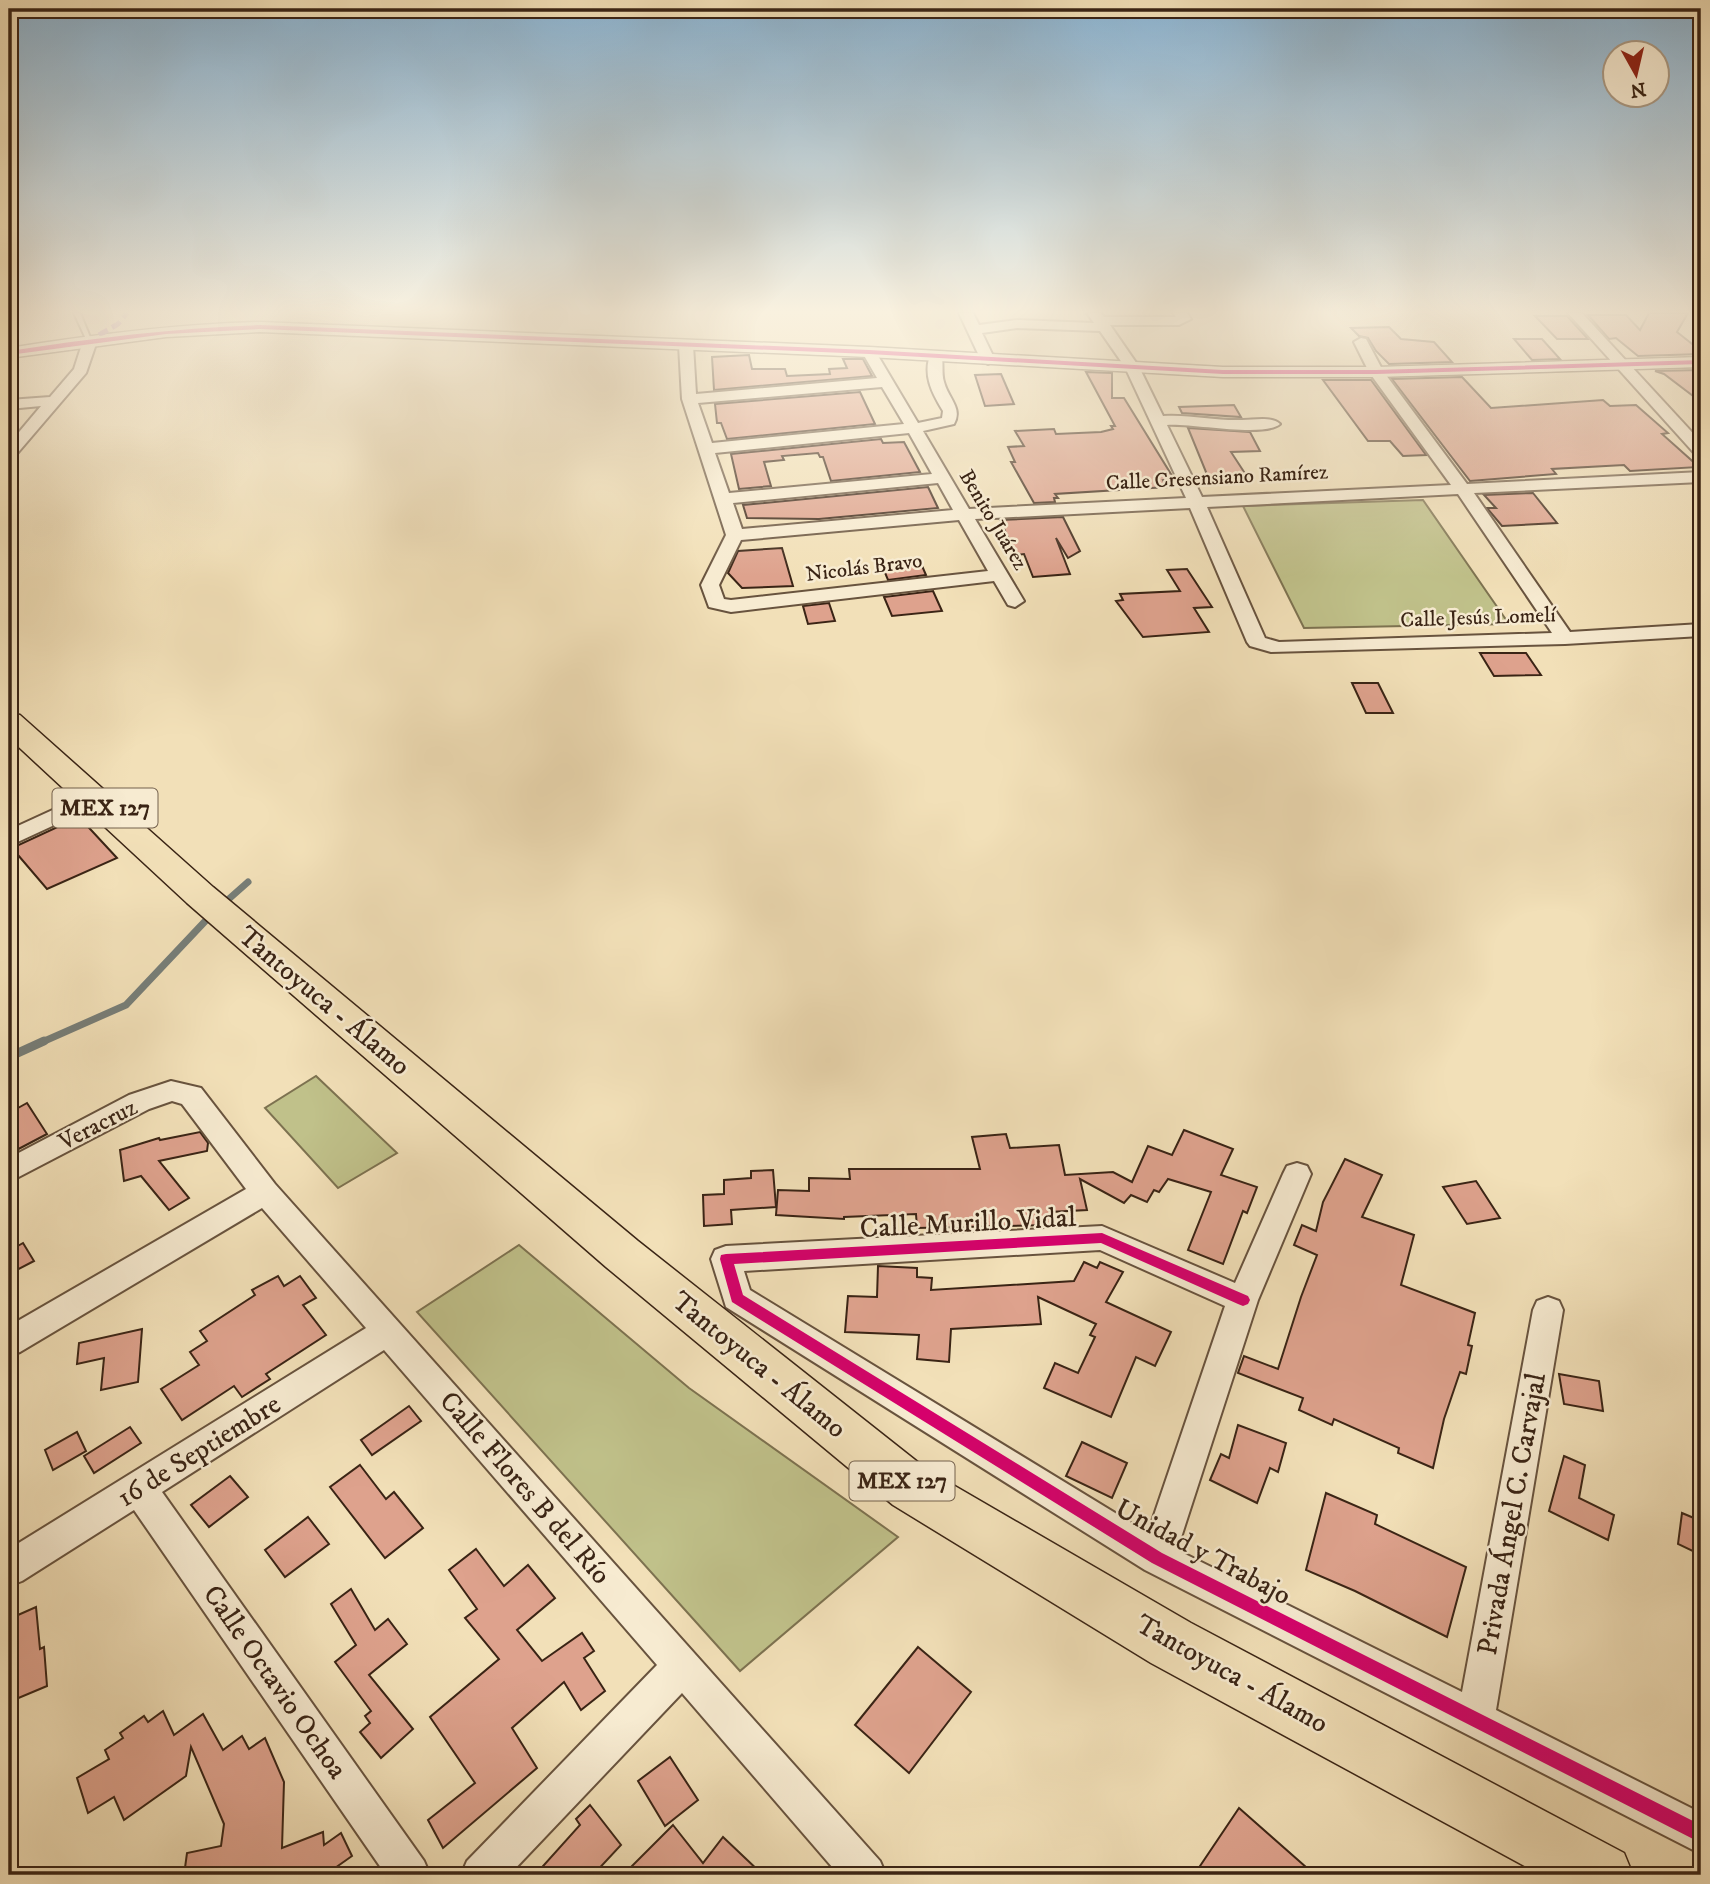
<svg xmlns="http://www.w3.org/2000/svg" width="1710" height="1884" font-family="'IM FELL DW Pica',serif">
  <rect width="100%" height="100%" fill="#f2e0b8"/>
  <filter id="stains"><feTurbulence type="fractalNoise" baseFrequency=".00286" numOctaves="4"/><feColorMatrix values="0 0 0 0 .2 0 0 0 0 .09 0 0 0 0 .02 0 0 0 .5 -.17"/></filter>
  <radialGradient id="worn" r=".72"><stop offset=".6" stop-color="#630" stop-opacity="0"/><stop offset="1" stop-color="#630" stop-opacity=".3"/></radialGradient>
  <g fill="#c0c18a" stroke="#7d7250" stroke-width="2">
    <polygon points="1423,500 1509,624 1304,628 1243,506"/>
    <polygon points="316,1076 397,1153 338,1188 265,1108"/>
    <polygon points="519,1245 689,1388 898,1537 740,1671 417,1312"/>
  </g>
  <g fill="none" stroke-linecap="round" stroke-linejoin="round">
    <g stroke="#777e78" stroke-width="7">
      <polyline points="222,905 248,882"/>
      <polyline points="40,1043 126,1005 211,915"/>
    </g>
    <polyline stroke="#777e78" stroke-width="9" points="9,1057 44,1041"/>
  </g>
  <g fill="#dea28d" stroke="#3a2415" stroke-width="2">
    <polygon points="1649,313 1688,313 1677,332 1701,351 1701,354 1638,356 1616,338 1609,339 1588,315 1626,315 1640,330"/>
    <polygon points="1535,316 1567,316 1588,339 1557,339"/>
    <polygon points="1389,327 1401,339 1434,342 1452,362 1389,364 1376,351 1368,338 1359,336 1351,328"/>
    <polygon points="1514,339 1542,339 1560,359 1532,360"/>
    <polygon points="749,355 752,369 785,369 787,376 830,374 829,369 847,368 843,359 863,359 872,376 714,390 712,357"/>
    <polygon points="1701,370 1701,402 1664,374 1655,371"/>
    <polygon points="1086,372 1112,373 1112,398 1124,398 1174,479 1163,480 1167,487 1055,494 1058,498 1054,498 1055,502 1034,503 1011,462 1015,462 1008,447 1024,446 1015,431 1054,429 1056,434 1101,432 1113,429 1111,426 1115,426"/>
    <polygon points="1001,374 1014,404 985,406 975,375"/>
    <polygon points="1462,377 1491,408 1603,400 1610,406 1636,405 1668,433 1662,434 1699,467 1630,471 1624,465 1552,469 1556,474 1470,481 1392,379"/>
    <polygon points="1323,380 1371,380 1426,455 1403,456 1390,441 1368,441"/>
    <polygon points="860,392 875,424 727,439 721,423 717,423 715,404"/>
    <polygon points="1234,405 1241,417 1182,413 1179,407"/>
    <polygon points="1188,428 1250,432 1260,451 1231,452 1250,481 1228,482 1224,477 1208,477"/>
    <polygon points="881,439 883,443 904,442 920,472 831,481 823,457 820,457 818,453 782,456 784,460 764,462 771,486 739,489 731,454"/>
    <polygon points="928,487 938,508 819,519 747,518 743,505"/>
    <polygon points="1533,493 1557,523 1502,526 1487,508 1496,508 1484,495"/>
    <polygon points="1063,517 1080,551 1068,558 1056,538 1070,574 1033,577 1024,554 1016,555 1000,520"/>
    <polygon points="782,548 793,586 742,588 728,573 738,551"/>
    <polygon points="919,559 926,575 888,580 881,563"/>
    <polygon points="1187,569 1212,607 1194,608 1209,632 1143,637 1116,601 1123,600 1120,594 1180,591 1167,570"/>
    <polygon points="933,591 942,611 892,616 884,597"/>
    <polygon points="829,603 835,621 808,624 803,606"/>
    <polygon points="1480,653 1526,653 1541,675 1494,676"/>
    <polygon points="1352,683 1378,683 1393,713 1366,713"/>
    <polygon points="79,817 117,858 47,889 12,848"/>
    <polygon points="27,1103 47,1134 9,1154 9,1113"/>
    <polygon points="1184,1130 1233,1149 1221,1175 1257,1187 1247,1213 1243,1211 1223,1264 1188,1250 1211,1192 1168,1179 1159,1192 1154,1190 1147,1202 1131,1195 1124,1203 1080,1179 1087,1210 1050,1212 1052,1225 917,1228 916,1214 844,1217 844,1219 776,1215 778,1190 809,1191 809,1178 850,1179 849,1169 980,1169 972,1137 1006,1134 1010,1148 1059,1145 1065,1175 1113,1172 1132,1182 1148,1146 1172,1155"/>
    <polygon points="200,1132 208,1143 207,1151 159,1161 189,1198 169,1210 141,1176 124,1181 120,1150 159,1138 160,1140"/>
    <polygon points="1345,1159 1382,1175 1362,1217 1414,1235 1401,1285 1475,1313 1468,1345 1472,1346 1466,1374 1460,1372 1444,1419 1433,1468 1398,1453 1399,1448 1334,1419 1332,1425 1299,1410 1303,1398 1238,1373 1244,1356 1278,1369 1301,1297 1317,1255 1294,1245 1302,1225 1316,1231 1323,1202"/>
    <polygon points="773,1170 776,1207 731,1210 732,1224 704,1226 703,1195 724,1194 724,1180 751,1178 751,1171"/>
    <polygon points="1476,1181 1500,1218 1467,1224 1443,1187"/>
    <polygon points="23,1243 34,1261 9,1274 9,1251"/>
    <polygon points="1084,1262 1097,1268 1100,1262 1123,1272 1106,1302 1171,1332 1155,1366 1136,1357 1111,1417 1044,1388 1055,1363 1078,1373 1095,1337 1090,1335 1096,1324 1038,1297 1041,1324 951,1329 949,1362 917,1359 919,1335 845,1332 848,1296 877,1297 878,1266 917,1268 917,1277 932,1278 931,1290 1074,1281"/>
    <polygon points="278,1276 284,1286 300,1276 316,1298 303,1305 326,1335 266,1374 270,1379 242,1397 234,1386 182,1420 161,1389 199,1365 190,1352 207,1341 200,1331 255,1295 252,1290"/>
    <polygon points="142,1329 138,1382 101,1390 104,1358 77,1364 79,1343"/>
    <polygon points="1559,1374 1599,1381 1603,1411 1564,1404"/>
    <polygon points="409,1406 421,1421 372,1455 361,1440"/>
    <polygon points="1238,1425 1286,1443 1278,1472 1270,1468 1257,1503 1210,1480 1221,1454 1229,1458"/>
    <polygon points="130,1427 141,1443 94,1473 84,1456"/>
    <polygon points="77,1432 86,1451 53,1470 45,1450"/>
    <polygon points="1082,1442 1127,1463 1112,1498 1066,1476"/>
    <polygon points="1564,1456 1585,1465 1579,1498 1614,1515 1608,1540 1549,1511"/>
    <polygon points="360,1465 386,1499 394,1492 423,1528 385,1558 330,1487"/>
    <polygon points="230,1476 248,1497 209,1527 191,1505"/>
    <polygon points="1326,1493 1377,1515 1375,1524 1466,1567 1447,1637 1355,1591 1306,1570"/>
    <polygon points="1682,1513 1701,1521 1701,1555 1678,1544"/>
    <polygon points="308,1517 329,1544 285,1577 265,1550"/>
    <polygon points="476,1549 504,1586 528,1565 555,1598 517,1630 542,1661 582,1633 594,1651 584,1658 605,1691 581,1710 564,1682 512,1728 537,1768 443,1848 428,1820 475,1783 430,1717 499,1659 465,1618 477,1609 449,1570"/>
    <polygon points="351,1589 375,1630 388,1619 407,1644 369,1675 413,1729 381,1758 360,1732 370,1723 365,1716 371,1711 335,1662 356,1645 331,1604"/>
    <polygon points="36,1607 40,1649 44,1647 47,1686 9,1702 9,1619"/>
    <polygon points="918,1647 971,1692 909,1773 855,1725"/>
    <polygon points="163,1711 174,1735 203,1714 223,1750 242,1736 249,1749 265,1738 284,1782 282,1848 323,1832 324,1845 341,1833 352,1856 325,1875 184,1875 187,1853 221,1846 224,1824 191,1747 186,1776 124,1820 114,1797 88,1813 77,1778 109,1759 105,1750 123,1738 120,1733 144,1716 148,1722"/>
    <polygon points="670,1757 698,1800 665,1826 638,1781"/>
    <polygon points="590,1805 621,1845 593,1875 535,1875 580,1825 576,1819"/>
    <polygon points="1239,1808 1315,1875 1194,1875"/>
    <polygon points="673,1825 703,1863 723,1837 763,1875 623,1875"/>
  </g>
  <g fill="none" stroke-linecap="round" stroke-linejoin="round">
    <g stroke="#68533e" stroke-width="4">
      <polygon id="service" points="74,313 80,313 92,342 87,341"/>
    </g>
    <g stroke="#68533e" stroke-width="4">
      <g id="minor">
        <path d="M959,313H973L979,325L1017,320L1094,323L1087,313H1101L1104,317H1176L1173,313H1187L1191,319L1179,325H1110L1139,367L1163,416C1189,414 1215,421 1242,420C1254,420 1271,416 1280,424C1264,438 1191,423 1167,425L1202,497L1451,485L1369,372L1354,342L1361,338L1366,339L1383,371L1467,484L1701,472V482L1474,493L1570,632L1701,624V636L1565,644L1271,652L1250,646L1247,642L1190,508L975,519L1024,601L1015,607L1008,605L994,581L731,612L709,607L701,585L726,535L682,399L679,345L686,341L693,345L696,394L877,378L862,352L869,348L874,349L918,423L942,418L943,411C932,393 922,374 931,353H941C944,362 941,372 944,382C948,398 963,408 954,424L923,431L969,509L1186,498L1125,367L1100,331L1017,328L982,333L995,360L988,364L981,360ZM882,387L904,424L712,443L698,403ZM909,433L932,474L729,493L715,453ZM938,483L953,510L742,529L733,503ZM1458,494L1552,633L1279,642L1265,638L1207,507ZM959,520L988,571L731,600L724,599L719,585L741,540Z"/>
        <polygon points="1568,313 1582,313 1701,442 1701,456 1695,454"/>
        <polygon points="90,337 97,341 86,373 15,456 9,458 9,444 41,406 9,409 9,400 50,397 74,369 83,341"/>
        <polygon points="94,791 102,793 105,798 102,803 9,846 9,830"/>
        <polygon points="171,1081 201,1088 275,1184 880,1861 886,1875 839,1875 682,1693 509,1875 461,1875 467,1861 657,1665 384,1350 162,1492 424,1861 430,1875 386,1875 134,1510 22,1581 9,1586 9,1549 366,1328 262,1208 20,1352 9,1356 9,1326 246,1189 182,1104 172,1101 149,1109 9,1182 9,1158 129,1095"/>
        <path d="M1297,1163L1307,1166L1311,1174L1258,1300L1177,1550L1462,1692L1533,1310L1537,1301L1548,1297L1559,1301L1563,1310L1496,1710L1701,1813V1854L1145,1570L726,1307L711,1259L715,1250L726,1246L1102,1226L1235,1283L1283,1174L1287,1166ZM1100,1250L1225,1306L1148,1533L750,1290L744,1271Z"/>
      </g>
    </g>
    <g stroke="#68533e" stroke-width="3">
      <path id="tertiary" d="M260,322L869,347L1223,367H1376L1701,357V367L1376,377H1223L869,357L260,332L166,337L9,358V348C92,335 176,324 260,322Z"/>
    </g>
    <g stroke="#3a2415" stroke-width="3">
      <polygon id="primary" points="9,713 20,715 213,887 638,1241 929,1471 1191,1623 1624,1853 1633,1875 1541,1875 1151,1663 893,1505 606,1267 187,903 9,738"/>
    </g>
    <use href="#service" fill="#f7ebd1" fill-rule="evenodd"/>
    <use href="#minor" fill="#f7ebd1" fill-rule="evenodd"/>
    <use href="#tertiary" fill="#f7ebd1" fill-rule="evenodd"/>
    <use href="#primary" fill="#f2e0b8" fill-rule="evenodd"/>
    <polyline stroke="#8e44ad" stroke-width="5" stroke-dasharray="10 5" stroke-linecap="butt" points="99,335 118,324 127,313"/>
    <g stroke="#f7ebd1" stroke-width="5">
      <g id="cycleway">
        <path d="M260,325L869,350L1223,370H1376L1701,360V364L1376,374H1223L869,354L260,329L166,334L9,355V351C92,338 176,328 260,325Z"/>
        <polygon points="1102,1233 1248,1296 1250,1300 1248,1304 1243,1306 1238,1304 1101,1243 734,1264 743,1295 1162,1553 1701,1825 1701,1843 1152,1563 732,1302 720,1259 721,1255 726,1254"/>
      </g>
    </g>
    <use href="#cycleway" fill="#d6006c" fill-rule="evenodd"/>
  </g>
  <linearGradient id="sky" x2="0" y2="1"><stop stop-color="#8bb6d6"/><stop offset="0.54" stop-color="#f9f1df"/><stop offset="1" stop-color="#f9f1df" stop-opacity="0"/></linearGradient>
  <rect width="1710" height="577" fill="url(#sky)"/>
  <g text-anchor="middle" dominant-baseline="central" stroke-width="5" stroke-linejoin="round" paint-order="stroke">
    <g font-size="21" fill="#3a2415" stroke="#f7ebd1">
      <text transform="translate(1217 478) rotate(-3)">Calle Cresensiano Ramírez</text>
      <text transform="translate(993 520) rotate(59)">Benito Juárez</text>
      <text transform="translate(864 568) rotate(-7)">Nicolás Bravo</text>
      <text transform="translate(1478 618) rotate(-2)">Calle Jesús Lomelí</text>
    </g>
    <g fill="#f7ebd1" stroke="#73604d" stroke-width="2">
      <rect x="52.5" y="788.5" width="105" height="39" rx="5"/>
      <rect x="849.5" y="1461.5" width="105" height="39" rx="5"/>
    </g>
    <g font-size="23" font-weight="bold" fill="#3a2415">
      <text x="105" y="808">MEX 127</text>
      <text x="902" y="1481">MEX 127</text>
    </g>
    <g font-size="24" fill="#3a2415" stroke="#f7ebd1">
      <text transform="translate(98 1125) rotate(-27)">Veracruz</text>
    </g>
    <g font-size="28" fill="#3a2415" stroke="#f7ebd1">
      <text transform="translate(324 1001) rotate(40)">Tantoyuca - Álamo</text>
      <text transform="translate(968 1223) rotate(-3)">Calle Murillo Vidal</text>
      <text transform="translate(759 1365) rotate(39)">Tantoyuca - Álamo</text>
      <text transform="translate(199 1451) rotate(-32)">16 de Septiembre</text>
      <text transform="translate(525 1488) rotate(49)">Calle Flores B del Río</text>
      <text transform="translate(1512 1514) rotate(-80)">Privada Ángel C. Carvajal</text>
      <text transform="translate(1203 1552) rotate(28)">Unidad y Trabajo</text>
      <text transform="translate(1232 1674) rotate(29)">Tantoyuca - Álamo</text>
      <text transform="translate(275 1682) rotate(55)">Calle Octavio Ochoa</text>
    </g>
  </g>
  <rect width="1710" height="1884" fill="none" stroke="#f2e0b8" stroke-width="35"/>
  <rect x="10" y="10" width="1689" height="1863" fill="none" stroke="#3a2415" stroke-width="3.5"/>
  <rect x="18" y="18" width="1675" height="1849" fill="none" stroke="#3a2415" stroke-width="2"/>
  <g transform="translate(1636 74) rotate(172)"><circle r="33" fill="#f7ebd1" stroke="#ab9b86" stroke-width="2"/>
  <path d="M0-5L12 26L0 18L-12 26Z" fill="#8f2418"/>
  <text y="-10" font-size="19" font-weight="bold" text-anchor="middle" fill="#3a2415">N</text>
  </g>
  <rect width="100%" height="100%" filter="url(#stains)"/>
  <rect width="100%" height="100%" fill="url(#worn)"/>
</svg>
